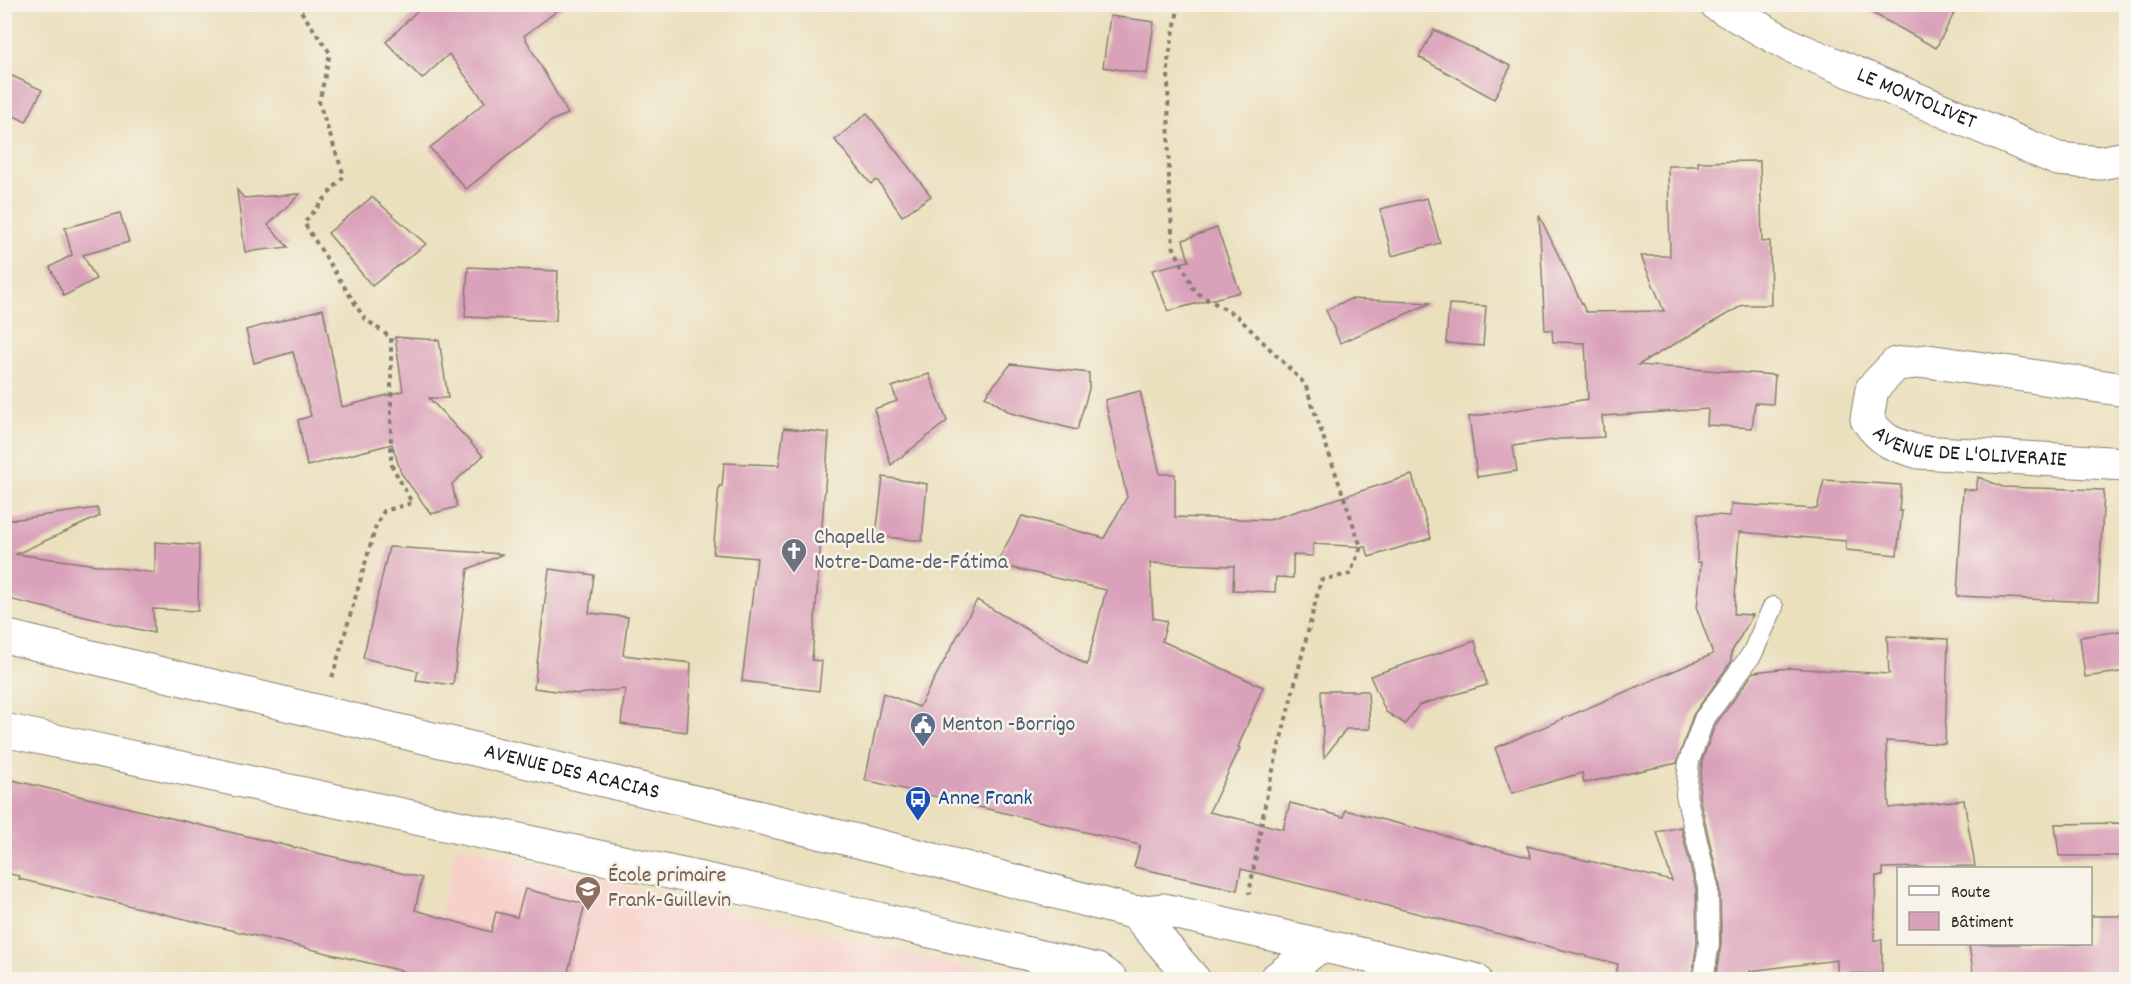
<svg xmlns="http://www.w3.org/2000/svg" width="2131" height="984" font-family="Dekko,sans-serif">
  <rect width="100%" height="100%" fill="#f7f3e8"/>
  <filter id="ink" filterUnits="userSpaceOnUse"><feTurbulence type="fractalNoise" baseFrequency=".0167" numOctaves="2"/><feDisplacementMap in="SourceGraphic" scale="12" xChannelSelector="R" yChannelSelector="G"/><feConvolveMatrix kernelMatrix="1 2 1 2 8 2 1 2 1" color-interpolation-filters="sRGB"/></filter>
  <filter id="wash" filterUnits="userSpaceOnUse"><feTurbulence type="fractalNoise" baseFrequency=".008" numOctaves="4" result="noise"/><feDisplacementMap in="SourceGraphic" scale="24" xChannelSelector="R" yChannelSelector="G"/><feGaussianBlur stdDeviation="1.35" result="paint"/><feColorMatrix in="noise" values="0 0 0 0 0 0 0 0 0 0 0 0 0 0 0 0 0 1.4 0 .05"/><feComposite in="paint" operator="in"/></filter>
  <g filter="url(#wash)">
    <rect width="100%" height="100%" fill="#ebe0be"/>
    <polygon fill="#f7d0ca" points="456,845 1016,979 426,980"/>
    <g id="blocks">
      <g fill="#daa1ba">
        <polygon points="424,4 566,4 524,36 568,114 553,120 466,189 430,148 485,102 449,54 422,79 386,42"/>
        <polygon points="1856,4 1959,4 1936,48"/>
        <polygon points="1110,16 1154,22 1147,74 1103,67"/>
        <polygon points="1434,30 1511,66 1494,99 1419,57"/>
        <polygon points="4,72 42,90 26,122 4,111"/>
        <polygon points="867,113 931,196 902,216 877,180 871,184 835,140"/>
        <polygon points="1760,161 1762,242 1770,241 1771,305 1743,305 1638,365 1775,375 1773,404 1755,403 1752,428 1707,425 1708,409 1602,416 1604,437 1560,439 1513,446 1517,471 1477,477 1469,417 1588,399 1585,343 1553,342 1552,330 1545,330 1539,215 1586,312 1664,311 1641,256 1670,256 1668,166 1698,166 1698,162"/>
        <polygon points="237,190 244,198 300,194 268,225 288,247 245,252"/>
        <polygon points="372,197 426,244 372,286 328,233"/>
        <polygon points="1427,198 1440,243 1392,256 1380,209"/>
        <polygon points="120,213 129,242 83,255 96,279 64,296 50,267 72,255 65,228"/>
        <polygon points="1217,228 1240,292 1168,311 1152,270 1189,261 1183,240"/>
        <polygon points="468,267 558,271 556,321 465,317"/>
        <polygon points="1350,299 1431,303 1340,343 1326,310"/>
        <polygon points="1449,304 1486,306 1483,346 1446,343"/>
        <polygon points="323,309 342,407 403,391 395,337 439,340 448,398 429,398 483,456 452,484 457,507 431,514 401,473 392,444 307,466 298,420 311,416 293,352 254,363 246,330"/>
        <polygon points="1011,364 1089,373 1089,389 1077,430 1011,413 985,396"/>
        <polygon points="929,374 947,421 891,465 874,409 897,401 892,387"/>
        <polygon points="1140,391 1160,474 1175,474 1175,517 1269,520 1412,475 1431,538 1369,557 1366,547 1313,544 1313,556 1293,555 1293,578 1276,577 1275,592 1233,590 1234,566 1150,563 1153,618 1167,621 1162,641 1263,687 1238,747 1240,748 1209,812 1283,829 1290,803 1344,817 1345,810 1531,858 1527,846 1672,881 1657,832 1681,827 1696,889 1697,943 1691,980 1615,980 1618,964 1241,869 1237,890 1134,867 1140,845 865,780 883,693 919,707 977,600 1087,665 1106,590 996,564 1022,516 1104,538 1127,497 1105,400"/>
        <polygon points="784,428 829,433 812,660 822,661 819,691 742,681 757,558 713,554 719,486 722,486 724,463 779,465"/>
        <polygon points="883,477 927,484 922,541 876,536"/>
        <polygon points="1978,477 2003,487 2104,490 2098,602 1957,596 1963,489 1976,490"/>
        <polygon points="1824,480 1901,485 1899,511 1902,511 1897,555 1846,550 1846,541 1739,532 1734,614 1753,615 1731,653 1731,662 1693,715 1677,763 1584,783 1582,773 1512,793 1495,748 1713,654 1697,609 1701,562 1697,562 1698,514 1730,516 1731,504 1817,509"/>
        <polygon points="97,508 100,516 16,554 155,573 155,542 199,545 198,611 153,609 154,633 4,598 4,521"/>
        <polygon points="389,547 503,554 468,569 453,685 416,680 418,671 363,658"/>
        <polygon points="549,569 594,575 589,613 628,617 623,655 691,663 687,732 621,724 625,689 578,694 534,688"/>
        <polygon points="2127,630 2127,671 2085,677 2080,637"/>
        <polygon points="1887,636 1948,639 1945,744 1886,741 1889,808 1964,800 1975,866 1883,868 1883,876 1876,876 1874,940 1882,940 1882,974 1837,973 1837,960 1750,971 1750,980 1715,980 1721,944 1720,887 1699,796 1702,761 1715,725 1754,672 1789,668 1889,674"/>
        <polygon points="1475,641 1487,685 1419,705 1405,724 1386,712 1370,676"/>
        <polygon points="1321,691 1368,691 1370,729 1346,729 1324,758"/>
        <polygon points="4,778 422,878 415,910 491,932 496,912 517,917 525,889 585,904 566,980 439,980 19,879 20,876 4,873"/>
        <polygon points="2127,823 2127,856 2059,856 2055,824"/>
        <polygon points="2091,916 2127,916 2127,980 1974,980 1969,944 2091,944"/>
      </g>
    </g>
  </g>
  <g filter="url(#ink)">
    <use href="#blocks" fill-opacity="0" stroke="#847e6d" stroke-width="1.5"/>
    <g fill="none" stroke-linecap="round" stroke-linejoin="round">
      <g stroke="#847e6d" stroke-width="22">
        <polyline id="service" points="1703,980 1709,944 1708,887 1686,795 1689,761 1704,719 1752,654 1773,607"/>
      </g>
      <g stroke="#847e6d" stroke-width="35">
        <g id="minor">
          <path id="s1" d="M1716,4L1791,46L2058,159L2100,163L2126,158"/>
          <path id="s2" d="M2126,390L1928,361L1896,364L1872,389L1867,419C1882,442 1894,445 1919,452L2126,464"/>
          <path id="s3" d="M4,636L911,854L1136,913L1164,910L1475,980"/>
          <polyline points="4,730 772,894 1097,970 1111,980"/>
          <polyline points="1136,913 1194,980"/>
          <polyline points="1275,980 1321,945"/>
        </g>
      </g>
      <g stroke="#847e6d" stroke-width="4" stroke-dasharray="4.5 4.5" stroke-linecap="butt">
        <polyline points="296,4 330,53 319,103 344,176 304,223 364,318 391,338 391,464 412,503 384,511 376,526 332,678"/>
        <polyline points="1179,4 1168,61 1169,186 1173,246 1195,292 1237,316 1305,384 1361,547 1350,574 1321,580 1267,794 1249,894"/>
      </g>
      <use href="#service" stroke="#fff" stroke-width="20"/>
      <use href="#minor" stroke="#fff" stroke-width="33"/>
    </g>
  </g>
  <defs>
    <g id="church-pin" transform="scale(1.35)"><path d="M0 17L-7.5 6A9.5 9.5 0 1 1 7.5 6Z" fill="#6b7280" stroke="#f7f3e8"/><path d="M-1.2-6h2.4v3.5h3.3v2.4h-3.3V6h-2.4V-.1h-3.3v-2.4h3.3Z" fill="#fff"/></g>
    <g id="civic-pin" transform="scale(1.35)"><path d="M0 17L-7.5 6A9.5 9.5 0 1 1 7.5 6Z" fill="#5c6f8a" stroke="#f7f3e8"/><path d="M-.6-6.5H3V-4.5H.6V-3L4-1V1h2V6H-6V1h2V-1L-.6-3ZM-1.2 2.5V6h2.4V2.5Z" fill="#fff"/></g>
    <g id="bus-pin" transform="scale(1.35)"><path d="M0 17L-7.5 6A9.5 9.5 0 1 1 7.5 6Z" fill="#1a4fb4" stroke="#f7f3e8"/><path d="M-5-6H5V4H4V6H2V4H-2V6H-4V4H-5ZM-3.5-4V0h7V-4ZM-3.5 1.2v1.5H-2V1.2ZM2 1.2v1.5H3.5V1.2Z" fill="#fff"/></g>
    <g id="school-pin" transform="scale(1.35)"><path d="M0 17L-7.5 6A9.5 9.5 0 1 1 7.5 6Z" fill="#8d6e63" stroke="#f7f3e8"/><path d="M0-5L7-2L0 1L-7-2ZM-4 1L0 2.5L4 1V4Q0 6-4 4Z" fill="#fff"/></g>
  </defs>
  <g fill-rule="evenodd">
    <use href="#church-pin" x="794" y="551"/>
    <use href="#civic-pin" x="923" y="725"/>
    <use href="#bus-pin" x="918" y="799"/>
    <use href="#school-pin" x="588" y="889"/>
  </g>
  <g text-anchor="middle" dominant-baseline="central" stroke-width="5" stroke-linejoin="round" paint-order="stroke">
    <g font-size="22" fill="#1c1c1c" stroke="#f7f3e8">
      <text stroke="none"><textPath href="#s1" startOffset="222">LE MONTOLIVET</textPath></text>
      <text stroke="none"><textPath href="#s2" startOffset="410">AVENUE DE L'OLIVERAIE</textPath></text>
      <text stroke="none"><textPath href="#s3" startOffset="584">AVENUE DES ACACIAS</textPath></text>
    </g>
    <g font-size="22" fill="#5b616d" stroke="#f7f3e8" text-anchor="start">
      <text x="814" y="538">Chapelle<tspan x="814" dy="25">Notre-Dame-de-Fátima</tspan></text>
    </g>
    <g font-size="22" fill="#4e5e75" stroke="#f7f3e8" text-anchor="start">
      <text x="942" y="725">Menton -Borrigo</text>
    </g>
    <g font-size="22" fill="#164399" stroke="#f7f3e8" text-anchor="start">
      <text x="938" y="799">Anne Frank</text>
    </g>
    <g font-size="22" fill="#785e54" stroke="#f7f3e8" text-anchor="start">
      <text x="608" y="876">École primaire<tspan x="608" dy="25">Frank-Guillevin</tspan></text>
    </g>
  </g>
  <rect width="2131" height="984" fill="none" stroke="#f7f3e8" stroke-width="24"/>
  <rect x="1897" y="867" width="195" height="78" fill="#f7f3e8" stroke="#9f9d96" stroke-width="1.5"/>
  <rect x="1909" y="886" width="30" height="9" fill="#ffffff" stroke="#9f9d96" stroke-width="1.5"/>
  <text x="1951" y="897" font-size="18" fill="#1c1c1c">Route</text>
  <rect x="1909" y="912" width="30" height="18" fill="#daa1ba" stroke="#9f9d96" stroke-width="1.5"/>
  <text x="1951" y="927" font-size="18" fill="#1c1c1c">Bâtiment</text>
</svg>
